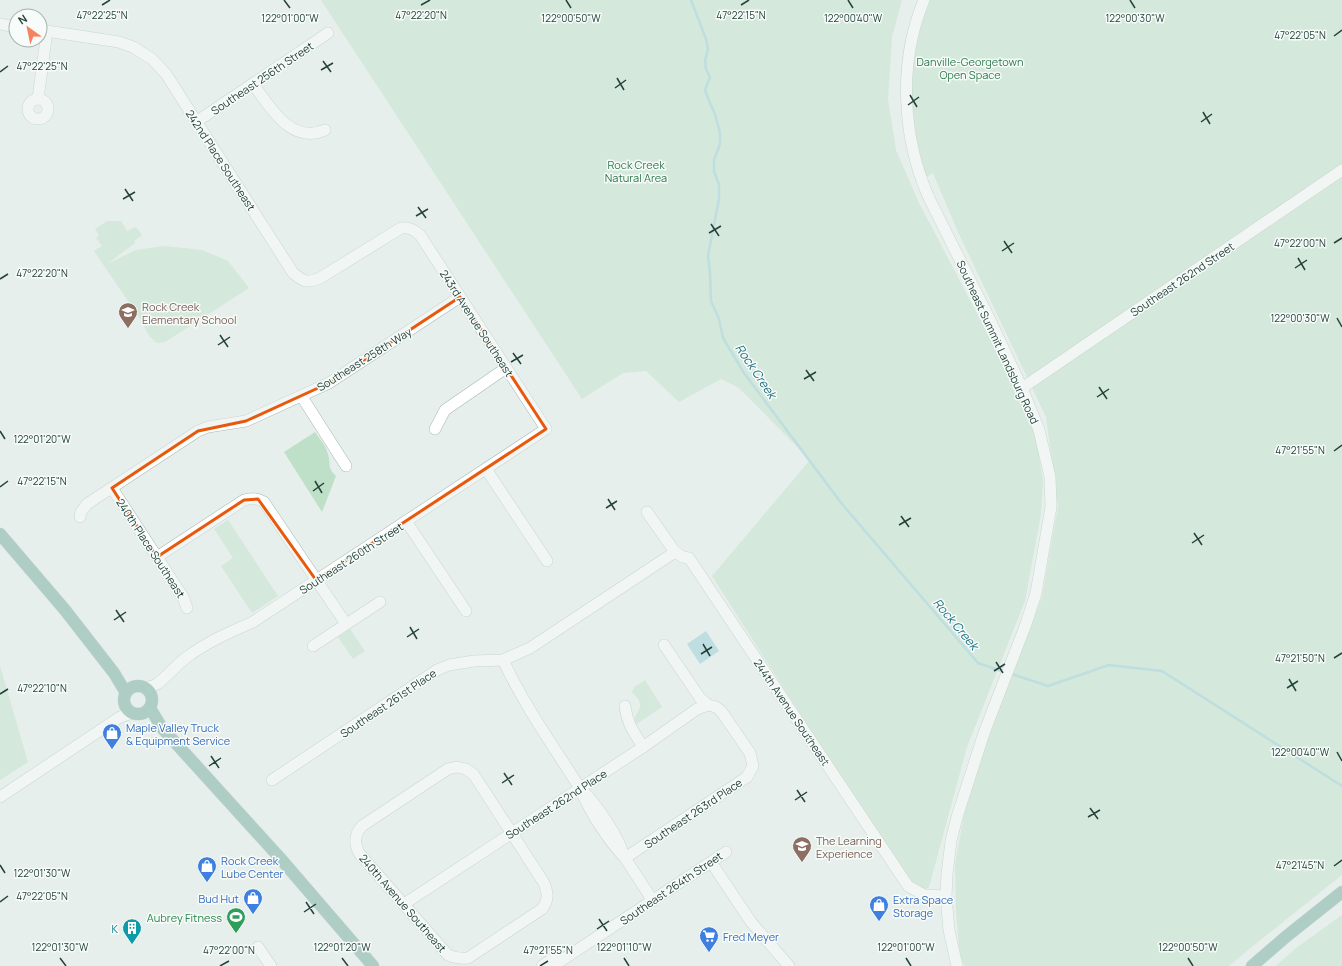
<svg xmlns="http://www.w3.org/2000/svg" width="1342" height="966" font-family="Manrope,sans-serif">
  <rect width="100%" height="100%" fill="#e6efeb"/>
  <g fill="#bfe0c8">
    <polygon points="321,0 902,0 892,37 888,99 896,150 919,203 1015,386 1036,436 1043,481 1041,514 1025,601 967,747 929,887 923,891 907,881 712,576 810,460 739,388 721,379 679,402 646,371 623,373 582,399"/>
    <path d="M918,0H1342V875L1253,946L1229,966H965L960,957L956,912L955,864L971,777L1007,682L1042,597L1058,506L1046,417L958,232L933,173L921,180C917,165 912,150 908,136C906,129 904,122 903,115C897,77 903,35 918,0Z"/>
    <polygon points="107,221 121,221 127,231 136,227 142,235 134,241 135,243 107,264 136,250 164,246 202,250 228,261 249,288 165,342 157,343 149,336 141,320 94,251 102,246 96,238 99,235 95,229"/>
    <path d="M315,432C319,438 326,446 328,454C331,464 327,467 336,476L322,512L284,452Z"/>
    <polygon points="228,520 278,596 252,613 221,566 233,558 214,529"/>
    <polygon points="350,629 365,651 353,659 338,637"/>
    <polygon points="0,666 28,762 0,780"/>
    <path d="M645,680L662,707L635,725C630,712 651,710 632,692L634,687Z"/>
    <polygon points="1342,915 1342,966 1276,966 1296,948"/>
  </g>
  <polygon fill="#8ec9d4" points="706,631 719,651 700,664 687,644"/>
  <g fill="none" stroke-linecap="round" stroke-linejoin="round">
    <g stroke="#8ec9d4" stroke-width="2.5">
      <polyline points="691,0 706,39 708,49 705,61 706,69 710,77 705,90 709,101 715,114 720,133 720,144 714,160 714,171 719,185 719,199 708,256 710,273 711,301 719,319 723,338 744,373 842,504 978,663 1004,672"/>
      <polyline points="1012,674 1048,686 1109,665 1162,671 1342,786"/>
    </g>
    <g stroke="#a8b8b2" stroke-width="12">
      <g id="minor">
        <path d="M924,0C898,63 902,137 929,198L991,322L1022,388L1039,430L1050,477L1051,507L1036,593L1026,624L984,733L957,817L951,841L947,874L946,896L949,930L957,966"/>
        <polyline points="0,24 16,27"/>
        <path d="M40,30L119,42L133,47L152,59L166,74L293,273C304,282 307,283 320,278L401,228C409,227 414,230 420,235L546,429L253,622C230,632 207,642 187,657C176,665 168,676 157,684C154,686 149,687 145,688"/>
        <path d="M253,84C270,107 291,145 325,130"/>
        <circle cx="38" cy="109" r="10"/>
        <polyline points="38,99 47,31"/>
        <polyline points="196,122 328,33"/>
        <polyline points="1022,388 1342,170"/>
        <polyline points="302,397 346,466"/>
        <polyline points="435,429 445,410 506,368"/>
        <polyline points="486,469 547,561"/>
        <polyline points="112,488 183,597 187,608"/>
        <polyline points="647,512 675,552 683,557 689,558 908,886 924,895 946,896"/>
        <polyline points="80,517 81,512 87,504 198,431 208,427 246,421 329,383 460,297"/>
        <polyline points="406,521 466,611"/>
        <path d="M157,557L244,500C252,498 257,498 264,502L346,624"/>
        <polyline points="664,645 700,698 708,705"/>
        <polyline points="313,646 380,602"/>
        <path d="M503,660C524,705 553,746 580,788C598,806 617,834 625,858C608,840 589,811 580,788"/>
        <path d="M625,706C627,724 634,732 643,747"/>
        <path d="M457,767L466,769L474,775L544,883C548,893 549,900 542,909L468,958C461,959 455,958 448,955L359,853C354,843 354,835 362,826L448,769Z"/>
        <polyline points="272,780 437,670 449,665 474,661 503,660 530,648 675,552"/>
        <polyline points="0,797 120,717 132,713"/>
        <polyline points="711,862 751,922 789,966"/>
        <polyline points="404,904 643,747 697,709 708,705 716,707 721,711 750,753 753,766 747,777 625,858 653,901"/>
        <polyline points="258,947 271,966"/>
        <polyline points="542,966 558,955"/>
        <polyline points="553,966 726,852"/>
      </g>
    </g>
    <g stroke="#c2cac8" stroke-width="13">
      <g id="major">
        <polyline points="0,534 65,610 114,673 126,693"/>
        <circle cx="138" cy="700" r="14"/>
        <polyline points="150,708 162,728 280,858 373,966"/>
        <polyline points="1252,966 1288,935 1342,892"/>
      </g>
    </g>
    <use href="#minor" stroke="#fff" stroke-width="11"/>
    <use href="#major" stroke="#6aa596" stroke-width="12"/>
  </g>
  <path d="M0 0H1342V966H0ZM460,297L546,429L316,580L258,499L244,500L157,557L112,488L198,431L246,421L329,383Z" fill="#e6efeb" fill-opacity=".55" fill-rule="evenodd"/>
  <path fill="none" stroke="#e8590c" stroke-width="3" stroke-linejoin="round" d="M460,297L546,429L316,580L258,499L244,500L157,557L112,488L198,431L246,421L329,383Z"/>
  <path fill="none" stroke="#24423a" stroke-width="1.5" d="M284,0L290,8M566,0L571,8M848,0L853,8M1130,0L1135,8M102,5L110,0M421,5L430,0M741,5L749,0M1334,36L1342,30M323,61L331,72M321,70L333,63M0,72L8,66M617,78L624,90M615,88L626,80M910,95L917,107M908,105L919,97M1203,112L1210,124M1201,122L1212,114M125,189L133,201M123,199L135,192M418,207L426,218M416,216L428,209M711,224L719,236M709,233L721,226M1004,241L1012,253M1334,243L1342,238M1002,251L1014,243M1298,258L1305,270M1295,268L1307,260M0,279L8,274M1337,318L1342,327M220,335L228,347M218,345L230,337M513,353L521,364M511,362L523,355M806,370L814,381M804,379L816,372M1099,387L1107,399M1097,397L1109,389M0,431L5,439M1334,451L1342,445M315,481L322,493M0,487L8,481M313,491L324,483M608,499L615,510M606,508L617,501M901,516L909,527M899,525L911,518M1194,533L1202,545M1192,543L1204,535M116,610L124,622M114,620L126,612M410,627L417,639M407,637L419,629M703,644L710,656M701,654L712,647M1334,658L1342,653M996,662L1003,673M994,671L1005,664M1289,679L1296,691M1287,688L1298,681M0,694L8,689M1337,752L1342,761M211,756L219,768M209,766L221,758M504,773L512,785M502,783L514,775M797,790L805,802M795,800L807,792M1090,808L1098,819M1088,817L1100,810M0,865L5,873M1334,866L1342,860M0,902L8,896M306,902L314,914M304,912L316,904M599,919L607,931M597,929L609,921M60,958L66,966M342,958L348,966M624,958L629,966M906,958L911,966M1188,958L1193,966M220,966L229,961M540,966L548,961"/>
  <defs>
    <g id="school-pin" transform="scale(1)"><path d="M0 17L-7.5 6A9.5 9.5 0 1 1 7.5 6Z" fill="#8d6e63" stroke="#f7fbf9"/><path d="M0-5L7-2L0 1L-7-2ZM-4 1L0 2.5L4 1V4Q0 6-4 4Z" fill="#fff"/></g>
    <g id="shop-pin" transform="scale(1)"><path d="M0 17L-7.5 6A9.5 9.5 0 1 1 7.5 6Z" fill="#3f7fe0" stroke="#f7fbf9"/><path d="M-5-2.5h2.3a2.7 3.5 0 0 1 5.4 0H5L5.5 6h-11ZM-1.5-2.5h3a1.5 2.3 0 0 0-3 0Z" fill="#fff"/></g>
    <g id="stadium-pin" transform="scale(1)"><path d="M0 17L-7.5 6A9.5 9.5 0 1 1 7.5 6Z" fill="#2e9e5b" stroke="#f7fbf9"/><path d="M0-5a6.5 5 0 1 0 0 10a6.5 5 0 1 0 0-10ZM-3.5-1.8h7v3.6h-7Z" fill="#fff"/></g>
    <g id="building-pin" transform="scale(1)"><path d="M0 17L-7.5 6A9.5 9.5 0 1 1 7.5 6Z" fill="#0f9aa8" stroke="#f7fbf9"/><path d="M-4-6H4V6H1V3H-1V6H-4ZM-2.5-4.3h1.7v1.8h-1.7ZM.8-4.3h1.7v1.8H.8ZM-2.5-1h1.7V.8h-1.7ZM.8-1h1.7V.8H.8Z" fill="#fff"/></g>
    <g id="supermarket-pin" transform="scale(1)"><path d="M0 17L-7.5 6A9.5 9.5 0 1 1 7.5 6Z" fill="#3f7fe0" stroke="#f7fbf9"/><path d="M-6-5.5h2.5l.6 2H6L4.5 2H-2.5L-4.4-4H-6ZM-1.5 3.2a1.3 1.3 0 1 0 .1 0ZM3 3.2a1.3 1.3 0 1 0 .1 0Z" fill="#fff"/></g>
  </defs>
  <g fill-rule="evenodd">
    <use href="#school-pin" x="128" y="312"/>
    <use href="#shop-pin" x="112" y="733"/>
    <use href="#school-pin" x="802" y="846"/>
    <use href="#shop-pin" x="207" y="866"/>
    <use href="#shop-pin" x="253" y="898"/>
    <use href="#shop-pin" x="879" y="905"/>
    <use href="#stadium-pin" x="236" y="917"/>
    <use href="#building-pin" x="132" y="928"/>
    <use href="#supermarket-pin" x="709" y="936"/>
  </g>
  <g text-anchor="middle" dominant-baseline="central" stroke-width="3" stroke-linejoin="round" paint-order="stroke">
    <g font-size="11" fill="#2d7a4b" stroke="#f7fbf9">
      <text x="970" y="61">Danville-Georgetown<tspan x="970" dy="13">Open Space</tspan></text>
      <text x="636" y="164">Rock Creek<tspan x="636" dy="13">Natural Area</tspan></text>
    </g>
    <g font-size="11" fill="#24423a" stroke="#f7fbf9">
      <text transform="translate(262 78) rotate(-34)">Southeast 256th Street</text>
      <text transform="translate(221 160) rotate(57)">242nd Place Southeast</text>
      <text transform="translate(1182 279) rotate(-34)">Southeast 262nd Street</text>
      <text transform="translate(477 323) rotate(57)">243rd Avenue Southeast</text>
      <text transform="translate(998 342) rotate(65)">Southeast Summit Landsburg Road</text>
      <text transform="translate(364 359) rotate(-32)">Southeast 258th Way</text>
      <text transform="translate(151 548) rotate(57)">240th Place Southeast</text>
      <text transform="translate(351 558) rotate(-33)">Southeast 260th Street</text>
      <text transform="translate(388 703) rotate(-34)">Southeast 261st Place</text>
      <text transform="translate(792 712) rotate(56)">244th Avenue Southeast</text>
      <text transform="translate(556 804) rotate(-33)">Southeast 262nd Place</text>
      <text transform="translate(693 813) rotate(-34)">Southeast 263rd Place</text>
      <text transform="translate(671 888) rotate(-34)">Southeast 264th Street</text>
      <text transform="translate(403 903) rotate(49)">240th Avenue Southeast</text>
    </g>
    <g font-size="11" fill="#785e54" stroke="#f7fbf9" text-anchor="start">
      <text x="142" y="306">Rock Creek<tspan x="142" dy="13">Elementary School</tspan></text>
      <text x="816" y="840">The Learning<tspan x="816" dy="13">Experience</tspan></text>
    </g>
    <g font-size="11" fill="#366cbe" stroke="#f7fbf9" text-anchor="start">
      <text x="126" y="727">Maple Valley Truck<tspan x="126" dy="13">&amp; Equipment Service</tspan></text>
      <text x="221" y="860">Rock Creek<tspan x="221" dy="13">Lube Center</tspan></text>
      <text x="239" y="898" text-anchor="end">Bud Hut</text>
      <text x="893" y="899">Extra Space<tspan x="893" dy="13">Storage</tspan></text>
      <text x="723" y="936">Fred Meyer</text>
    </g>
    <g font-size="11" fill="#27864d" stroke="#f7fbf9" text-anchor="end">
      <text x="222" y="917">Aubrey Fitness</text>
    </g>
    <g font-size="11" fill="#0d838f" stroke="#f7fbf9" text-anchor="end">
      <text x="118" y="928">K</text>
    </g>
    <g font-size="12" font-style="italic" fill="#1c6f80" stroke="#f7fbf9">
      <text transform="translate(756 371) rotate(56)">Rock Creek</text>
      <text transform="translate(956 624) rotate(50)">Rock Creek</text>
    </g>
  </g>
  <g font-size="10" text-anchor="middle" fill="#24423a" stroke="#f7fbf9" stroke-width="3" stroke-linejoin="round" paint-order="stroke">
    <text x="102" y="19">47°22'25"N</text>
    <text x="421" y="19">47°22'20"N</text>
    <text x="741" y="19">47°22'15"N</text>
    <text x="290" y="22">122°01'00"W</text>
    <text x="571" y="22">122°00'50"W</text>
    <text x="853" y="22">122°00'40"W</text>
    <text x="1135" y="22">122°00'30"W</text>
    <text x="1300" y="39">47°22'05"N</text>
    <text x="42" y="70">47°22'25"N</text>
    <text x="1300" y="247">47°22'00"N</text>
    <text x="42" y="277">47°22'20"N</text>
    <text x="1300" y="322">122°00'30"W</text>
    <text x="42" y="443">122°01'20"W</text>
    <text x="1300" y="454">47°21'55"N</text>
    <text x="42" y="485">47°22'15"N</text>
    <text x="1300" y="662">47°21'50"N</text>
    <text x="42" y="692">47°22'10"N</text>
    <text x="1300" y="756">122°00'40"W</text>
    <text x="1300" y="869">47°21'45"N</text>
    <text x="42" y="877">122°01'30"W</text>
    <text x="42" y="900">47°22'05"N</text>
    <text x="60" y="951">122°01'30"W</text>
    <text x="342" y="951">122°01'20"W</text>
    <text x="624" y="951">122°01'10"W</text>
    <text x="906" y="951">122°01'00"W</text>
    <text x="1188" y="951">122°00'50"W</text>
    <text x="229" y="954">47°22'00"N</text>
    <text x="548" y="954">47°21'55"N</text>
  </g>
  <g transform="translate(28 28) rotate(327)"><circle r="19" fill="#f7fbf9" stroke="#a3b1ad"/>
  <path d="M0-3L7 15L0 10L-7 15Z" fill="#f4845f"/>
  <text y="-6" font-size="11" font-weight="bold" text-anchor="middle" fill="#24423a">N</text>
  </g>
</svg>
